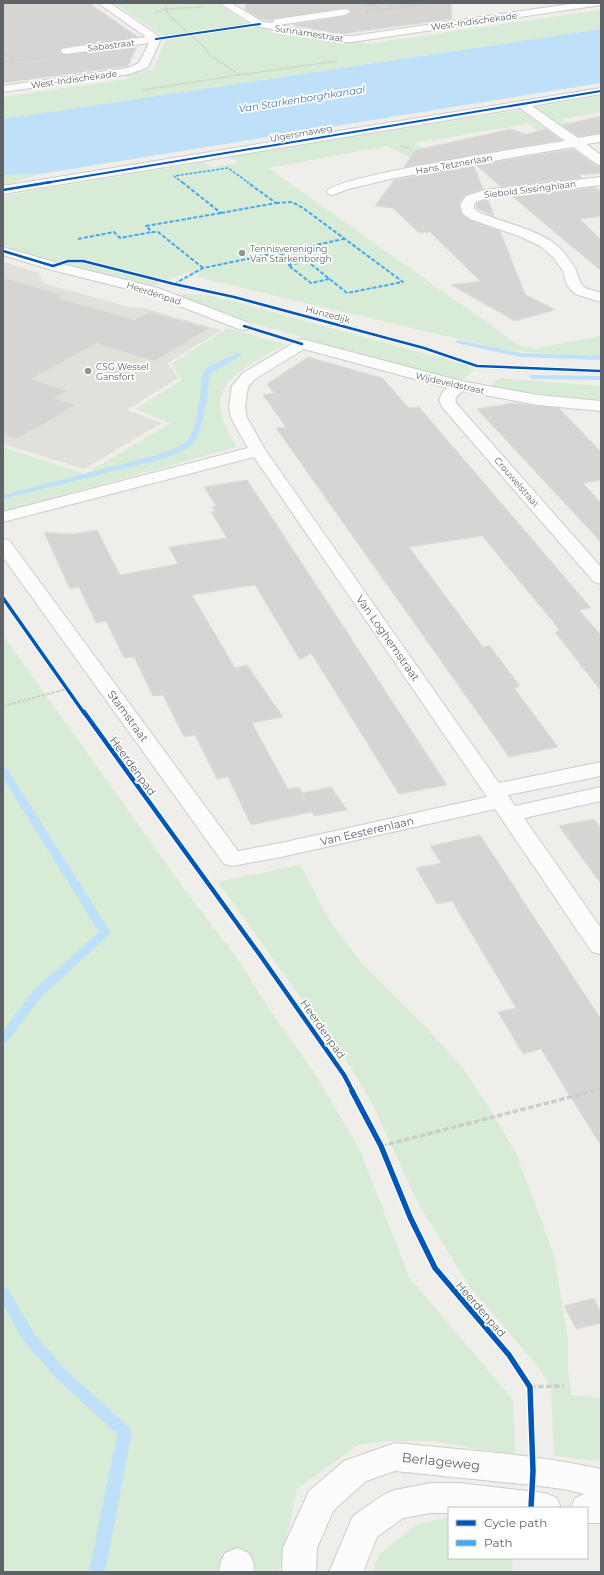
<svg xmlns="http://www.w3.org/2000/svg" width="604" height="1575" font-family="Montserrat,sans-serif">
  <rect width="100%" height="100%" fill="#efeeea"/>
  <polygon fill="#e2e0da" points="3,262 39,273 43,283 129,307 143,308 221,330 168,363 178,378 127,410 162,423 84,469 3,444"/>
  <g fill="#d8ebd6">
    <polygon points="115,3 216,3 250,25 165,37"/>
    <polygon points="601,10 601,29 3,119 3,97 127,79 127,74 153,69 166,40 254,27 336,43 354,41 367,44"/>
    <polygon points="601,96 601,112 562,119 589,139 581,140 536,107"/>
    <polygon points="520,110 566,143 556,144 528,124 414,143 452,161 427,166 387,146 268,168 520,346 536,348 601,336 601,358 505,350 196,277 201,275 187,272 166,281 83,260 75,258 58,263 25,254 3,245 3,196 204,162 212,167 238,163 230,157"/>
    <polygon points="40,174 3,186 3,175"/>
    <polygon points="71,262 82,262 162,282 154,286 64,264"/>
    <path d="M187,294L205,295L232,301L466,365L474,370L461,381C404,368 349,351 294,335C255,323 215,313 178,295Z"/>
    <path d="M227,328L286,345C267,354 220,377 220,402C219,418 229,434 237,447L3,512V447L85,474L170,423L135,409L182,380L171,364Z"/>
    <polygon points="500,378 601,386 601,402 489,387"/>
    <polygon points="3,635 185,890 239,961 267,1006 315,1074 360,1150 409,1277 513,1400 515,1455 433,1441 386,1441 358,1445 297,1489 279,1572 3,1572"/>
    <polygon points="300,865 331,923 361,962 417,1018 462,1067 486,1103 516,1153 554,1255 568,1339 568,1370 571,1395 601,1398 601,1461 554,1456 551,1388 540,1369 470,1287 419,1205 373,1105 350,1066 218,882"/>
    <polygon points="449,1517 449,1558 513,1558 512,1572 372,1572 379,1555 417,1524"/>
  </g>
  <polygon fill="#bfe0f9" points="601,29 601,83 40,174 3,175 3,119"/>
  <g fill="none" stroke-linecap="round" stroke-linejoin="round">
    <g fill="#bfe0f9" fill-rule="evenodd">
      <polygon points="458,340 521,353 601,356 601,360 521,357 456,343 455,342"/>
      <path d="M238,353L242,355L240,356L210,374C208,390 204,431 193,443C186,451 173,454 163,459L3,499V495L157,455C167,451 181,448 188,440C197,429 201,388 203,373L208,367Z"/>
      <polygon points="530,375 601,376 601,380 533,379 529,377"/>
      <polygon points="3,767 8,770 111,933 42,996 7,1042 3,1043 3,1031 34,990 99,932 3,778"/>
      <polygon points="3,1288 8,1289 35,1335 67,1371 130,1428 132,1432 105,1572 89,1572 117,1434 57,1379 25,1343 3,1305"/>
    </g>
  </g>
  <g fill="#d6d5d3" stroke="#deddd9">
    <polygon points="3,3 89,3 138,37 66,47 61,48 60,52 62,54 66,55 137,46 128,66 3,83"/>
    <polygon points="246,3 451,3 452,19 341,34 291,25 345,16 351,12 349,9 345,8 277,18 272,19 272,21 261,19 245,10"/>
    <polygon points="601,116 601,133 578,136 562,125"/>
    <polygon points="510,129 526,134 546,129 561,140 403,168 416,150"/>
    <polygon points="573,149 596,165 601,166 601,173 579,175 582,178 501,187 476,165"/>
    <polygon points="474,166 483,189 465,195 459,204 462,214 470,220 500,231 525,294 555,310 515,321 451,285 480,281 430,232 419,233 393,208 375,206 394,180"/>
    <polygon points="595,187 601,192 601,216 580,219 601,240 601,271 513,197"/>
    <polygon points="488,199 494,216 476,208 477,203"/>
    <polygon points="3,278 63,295 58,298 134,320 149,312 209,328 154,361 96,343 31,379 67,391 54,398 76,405 17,439 3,434"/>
    <polygon points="308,357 382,378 409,408 419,407 591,608 579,610 601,635 601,691 555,632 559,631 555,624 482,536 409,547 483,647 489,645 520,686 514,688 558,747 509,757 276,428 286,427 263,395 274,393 267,384"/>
    <polygon points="513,403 559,408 601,452 601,480 583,483 601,503 601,542 477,409"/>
    <polygon points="247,480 265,507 447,785 399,794 311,653 300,660 255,585 192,595 235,668 247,665 283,717 252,723 288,789 299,787 312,812 251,825 228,777 217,779 195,735 184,737 163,695 153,696 134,657 124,658 106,621 96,623 79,587 70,589 44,532 72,534 97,530 120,575 178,564 169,547 227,538 211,512 215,512 212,507 216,506 204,487"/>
    <polygon points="331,787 347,810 314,816 302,793"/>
    <polygon points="594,819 601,829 601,884 559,826"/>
    <polygon points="480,835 601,1019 601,1146 541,1049 523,1054 498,1012 516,1008 452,901 437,904 416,868 441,863 430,846"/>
    <polygon points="594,1298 601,1313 601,1323 576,1329 564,1306"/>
  </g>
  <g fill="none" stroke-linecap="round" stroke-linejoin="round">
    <g stroke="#cbcccc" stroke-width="2">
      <g id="minor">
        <polygon points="98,3 110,3 160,37 161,39 148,67 130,74 3,92 3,86 128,68 139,63 149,43 66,54 62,53 61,51 62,49 66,48 146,37"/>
        <polygon points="219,3 231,3 263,22 273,23 273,20 277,19 345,9 349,10 350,12 345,15 279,25 335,36 352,36 577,3 601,3 601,5 352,42 335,42 256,26"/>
        <path d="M601,88V94L532,106L578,138L601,134V142L586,144L601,155V165L597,164L573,147L395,178L348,189L333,195L328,194L327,191C337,176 534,146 565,141L520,108L3,194V186Z"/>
        <polygon points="601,177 601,185 487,198 476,202 474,205 474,209 480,213 529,230 550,240 563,251 575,268 581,284 585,288 601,293 601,302 575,294 567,285 563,271 553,257 540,246 519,236 470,219 463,214 460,205 466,196 485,190"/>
        <polygon points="3,247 58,263 158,288 249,323 251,326 249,329 244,330 239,329 148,294 48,269 3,255"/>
        <path d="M302,339L461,381L538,395L601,401V411L538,405L463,391C458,395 454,397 456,403L601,567V584L594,582L442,407L439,400L443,391L448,388L304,349L255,379L248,387L245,407L247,418L266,451L499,783L601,762V776L508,795L515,806L601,787V801L524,818L601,928V954L592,952L495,809L281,857L232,866L224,864L3,557V539L9,540L238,851L281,843L487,797L254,457L3,522V512L248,448L231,418L229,407L232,386L243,373L297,341Z"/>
        <path d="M395,1443C464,1450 533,1454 601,1469V1523H587V1508H571L575,1498L584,1494L563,1489L533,1485L395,1471L366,1481L333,1511L317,1548L316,1572H282L283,1548L309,1491L344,1461Z"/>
        <polygon points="431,1483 459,1483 545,1493 557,1498 561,1508 449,1508 449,1513 431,1513 403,1518 377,1537 363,1572 329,1572 353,1516 383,1495 395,1490"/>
        <polygon points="237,1548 249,1553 254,1564 253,1572 219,1572 220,1564 225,1553"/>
      </g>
    </g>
    <g stroke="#cacfcc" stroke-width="1.5" stroke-dasharray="2 1" stroke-linecap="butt">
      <polyline points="386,3 395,8"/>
      <polyline points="365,6 373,5"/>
      <polyline points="165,9 173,19 202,45 210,55 240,75 337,61"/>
      <polyline points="166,9 203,7"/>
      <polyline points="382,10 432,3"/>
      <polyline points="366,12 382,10 369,3"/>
      <polyline points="155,13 165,9 167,3"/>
      <polyline points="3,52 15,61 47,56"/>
      <polyline points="3,62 14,61"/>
      <polyline points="142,90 239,75"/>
      <polyline points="401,146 412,149"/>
    </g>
    <polyline stroke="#cacfcc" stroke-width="2" stroke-dasharray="3.5 1.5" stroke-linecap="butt" points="3,706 67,689"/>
    <polyline stroke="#cacfcc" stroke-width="2.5" stroke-dasharray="4.5 2" stroke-linecap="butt" points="590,1092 601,1089"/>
    <g stroke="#cacfcc" stroke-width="3.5" stroke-dasharray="5.5 2.5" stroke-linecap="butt">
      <polyline points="381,1146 594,1091"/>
      <polyline points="530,1387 564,1386"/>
    </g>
    <use href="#minor" fill="#fdfcfc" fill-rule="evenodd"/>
    <polyline stroke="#3fa9f5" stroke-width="1.5" stroke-dasharray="3 1.5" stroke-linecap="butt" points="183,183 174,176 228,168 249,183"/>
    <g stroke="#3fa9f5" stroke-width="2" stroke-dasharray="4 2" stroke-linecap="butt">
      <polyline points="182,182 221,213"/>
      <polyline points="276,203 292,202 303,208 403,282 347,293 307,261 294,264 280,253"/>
      <polyline points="221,213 276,203 247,182"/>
      <polyline points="78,239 114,232 120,238 152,232"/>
      <polyline points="292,264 288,265 311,283 329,279"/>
      <polyline points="203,268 158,232 152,232 146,226 221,213"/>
      <polyline points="174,284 203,268 344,239"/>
    </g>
    <g stroke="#fff" stroke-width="3.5">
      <g id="cycleway-far4">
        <polyline points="156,39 260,24"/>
        <polyline points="45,183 601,91"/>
      </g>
    </g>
    <g stroke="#fff" stroke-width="4">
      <g id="cycleway-far3">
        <polyline points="3,190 51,182"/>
        <polyline points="3,251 53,266 68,261 83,261 174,284 234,297 424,348 477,366 601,371"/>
        <polyline points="244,326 302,344"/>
      </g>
    </g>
    <g stroke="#fff" stroke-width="5.5">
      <polyline id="cycleway-far2" points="3,598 84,713"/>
    </g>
    <g stroke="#fff" stroke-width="7">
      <polyline id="cycleway-far1" points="84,712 260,955 344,1075 353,1092"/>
    </g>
    <g stroke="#fff" stroke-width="8">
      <polyline id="cycleway" points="352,1091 381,1146 410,1217 435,1268 509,1355 530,1387 533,1471 531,1508"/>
    </g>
    <use href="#cycleway-far4" stroke="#0057b8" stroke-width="2"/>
    <use href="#cycleway-far3" stroke="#0057b8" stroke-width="2.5"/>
    <use href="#cycleway-far2" stroke="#0057b8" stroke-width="3.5"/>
    <use href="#cycleway-far1" stroke="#0057b8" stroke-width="4.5"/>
    <use href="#cycleway" stroke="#0057b8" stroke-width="5.5"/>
  </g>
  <g fill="#919496" stroke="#fff" stroke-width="1.5">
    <circle cx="242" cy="253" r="4"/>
    <circle cx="88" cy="371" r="4"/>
  </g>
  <g text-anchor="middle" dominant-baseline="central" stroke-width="3.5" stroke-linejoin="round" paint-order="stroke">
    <g font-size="9" fill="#5f6368" stroke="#fff">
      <text transform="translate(474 21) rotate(-8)">West-Indischekade</text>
      <text transform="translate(309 33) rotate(9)">Surinamestraat</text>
      <text transform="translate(111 45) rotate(-7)">Sabastraat</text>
      <text transform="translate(74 79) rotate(-8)">West-Indischekade</text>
      <text transform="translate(301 133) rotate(-10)">Ulgersmaweg</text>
      <text transform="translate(454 164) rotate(-10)">Hans Tetznerlaan</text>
      <text transform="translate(530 189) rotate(-7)">Siebold Sissinghlaan</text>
      <text transform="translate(154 293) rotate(18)">Heerdenpad</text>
      <text transform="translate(328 314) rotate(15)">Hunzedijk</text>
      <text transform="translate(450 383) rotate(13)">Wijdeveldstraat</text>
      <text transform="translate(517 482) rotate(49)">Crouwelstraat</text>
    </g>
    <g font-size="9" fill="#5f6368" stroke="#fff" text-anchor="start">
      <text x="250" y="248">Tennisvereniging<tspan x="250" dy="10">Van Starkenborgh</tspan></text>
      <text x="96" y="366">CSG Wessel<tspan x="96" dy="10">Gansfort</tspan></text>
    </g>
    <g font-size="10" font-style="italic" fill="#4174aa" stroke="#fff">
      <text transform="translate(302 99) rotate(-9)">Van Starkenborghkanaal</text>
    </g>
    <g font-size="11" fill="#5f6368" stroke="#fff">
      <text transform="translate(388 638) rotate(55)">Van Loghemstraat</text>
      <text transform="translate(128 716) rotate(54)">Stamstraat</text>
      <text transform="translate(133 766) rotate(54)">Heerdenpad</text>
      <text transform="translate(367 831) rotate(-13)">Van Eesterenlaan</text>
      <text transform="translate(323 1029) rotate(55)">Heerdenpad</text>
      <text transform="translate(481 1309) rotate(49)">Heerdenpad</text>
    </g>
    <g font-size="13" fill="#5f6368" stroke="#fff">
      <text transform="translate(441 1461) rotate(6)">Berlageweg</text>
    </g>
  </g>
  <rect width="604" height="1575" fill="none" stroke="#5f6368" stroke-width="8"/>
  <rect x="448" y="1507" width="140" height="52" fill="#ffffff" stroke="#bfc1c3"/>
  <rect x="456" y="1520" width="20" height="6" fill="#0057b8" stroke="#bfc1c3"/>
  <text x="484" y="1527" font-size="12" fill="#5f6368">Cycle path</text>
  <rect x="456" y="1540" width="20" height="6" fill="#3fa9f5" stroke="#bfc1c3"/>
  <text x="484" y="1547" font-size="12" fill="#5f6368">Path</text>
</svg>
